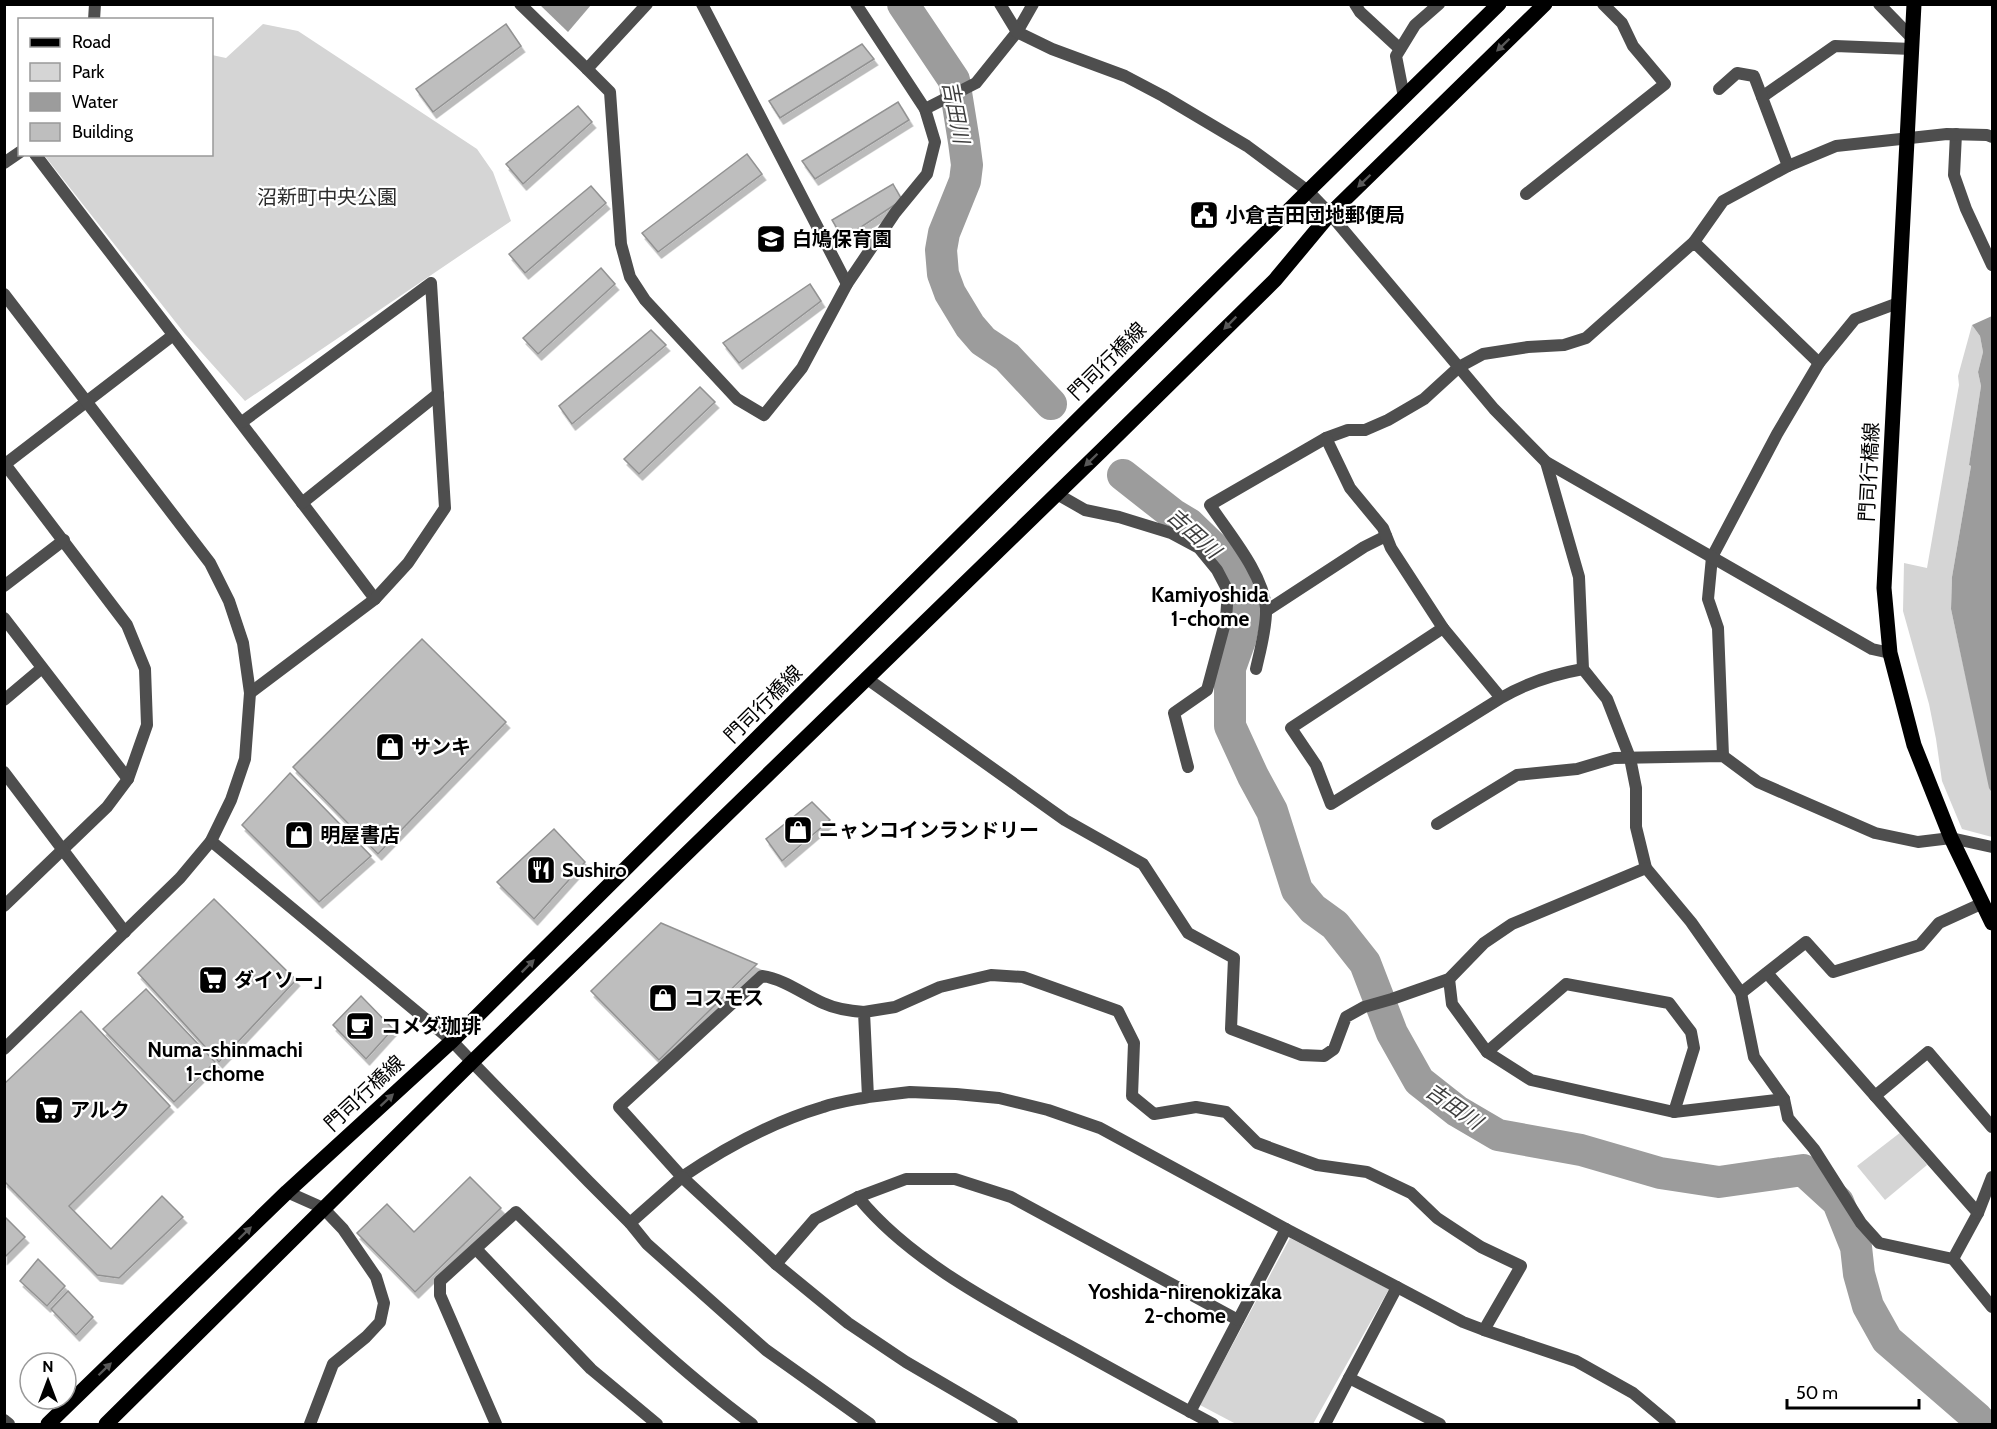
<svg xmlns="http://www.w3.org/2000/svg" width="1997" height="1429" font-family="Cabin,'Noto Sans JP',sans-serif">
  <defs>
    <filter id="shadow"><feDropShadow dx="3.5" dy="6" stdDeviation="0" flood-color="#0004"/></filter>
  </defs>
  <rect width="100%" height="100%" fill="#fff"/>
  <g fill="#d5d5d5">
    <polygon points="263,24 298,31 477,149 493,172 511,221 245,401 185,334 44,155 212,154 212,55 226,58"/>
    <polygon points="1972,325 1980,336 1983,352 1978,372 1981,386 1969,465 1971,466 1952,577 1951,609 1991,792 1992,793 1992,837 1962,829 1942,781 1936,739 1929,704 1903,611 1904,563 1927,568 1955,407 1959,385 1958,376"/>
    <polygon points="1901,1132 1927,1165 1885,1200 1857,1166"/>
    <polygon points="1290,1238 1389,1289 1313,1424 1236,1424 1200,1405"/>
  </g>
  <g fill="#9c9c9c">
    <polygon points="540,5 591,5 568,32"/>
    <polygon points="1992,316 1992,793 1989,788 1951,609 1952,577 1971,466 1969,465 1981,386 1978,372 1983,352 1980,336 1972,325"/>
  </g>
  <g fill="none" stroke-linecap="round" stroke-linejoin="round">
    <g stroke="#9c9c9c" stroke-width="32">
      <polyline points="903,4 954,80 964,142 967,165 965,181 944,233 941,250 943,274 950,293 970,326 983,341 1007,357 1051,404"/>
      <polyline points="1123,475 1174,515 1189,524 1220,554 1234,571 1242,587 1245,600 1244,622 1240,640 1230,668 1230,726 1253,776 1272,811 1297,890 1313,909 1335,925 1365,963 1392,1033 1419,1081 1457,1111 1498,1135 1581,1150 1660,1173 1719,1182 1803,1170 1838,1202 1856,1247 1859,1274 1868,1306 1887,1340 1976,1417 1982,1424"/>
    </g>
  </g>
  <g fill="#bebebe" stroke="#929292" stroke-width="1.5" filter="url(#shadow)">
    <polygon points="506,24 521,46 433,112 416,89"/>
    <polygon points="862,44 874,59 780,118 769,101"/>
    <polygon points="898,102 909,120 815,179 802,161"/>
    <polygon points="578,106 592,122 523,184 506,164"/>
    <polygon points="747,154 762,174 658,252 642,233"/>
    <polygon points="893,184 902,200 843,239 832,220"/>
    <polygon points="591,186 606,203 525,273 509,254"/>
    <polygon points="601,268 615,284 538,354 523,338"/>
    <polygon points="810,284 821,301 739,363 723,343"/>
    <polygon points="651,330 666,345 572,424 559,406"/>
    <polygon points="700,387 715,402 639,474 624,459"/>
    <polygon points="422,639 506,722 378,854 293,767"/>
    <polygon points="290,773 371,856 319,902 242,825"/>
    <polygon points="812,802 830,820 782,861 766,839"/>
    <polygon points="554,829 585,862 534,919 497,882"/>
    <polygon points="214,899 296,980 219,1062 138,973"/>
    <polygon points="661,923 757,964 659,1060 591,991"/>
    <polygon points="146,989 215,1062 174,1102 103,1029"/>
    <polygon points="361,996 393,1029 366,1059 333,1025"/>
    <polygon points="81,1011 170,1106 69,1206 111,1249 162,1196 183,1217 119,1278 97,1275 4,1181 4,1084"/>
    <polygon points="470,1177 501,1208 415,1292 357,1233 387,1204 414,1232"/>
    <polygon points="4,1216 25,1237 4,1258"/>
    <polygon points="38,1259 65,1286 47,1306 20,1281"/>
    <polygon points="68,1291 93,1317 76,1335 51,1309"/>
  </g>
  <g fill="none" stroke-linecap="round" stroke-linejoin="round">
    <g stroke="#4e4e4e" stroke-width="12">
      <polyline points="702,4 847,284"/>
      <polyline points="1355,4 1360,12 1400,49"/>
      <polyline points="1879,4 1912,38"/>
      <polyline points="587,69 610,92 621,244 630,277 645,300 737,399 764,415 802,368 847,284 895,213 927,174 935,142 925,109 856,4"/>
      <polyline points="1404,97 1396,56 1415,25 1439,4"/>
      <polyline points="1762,97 1835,46 1912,49"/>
      <polyline points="925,109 976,83 1017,32 1033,4"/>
      <polyline points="1956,134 1954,175 1966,209 1992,265"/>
      <path d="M35,154C148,303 263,450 375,599"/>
      <polyline points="1788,166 1836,146 1947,134 1987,135 1992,137"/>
      <polyline points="1526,194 1665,84 1633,46 1622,23 1603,4"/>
      <polyline points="1694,242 1723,201 1788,166 1754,76 1737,73 1719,89"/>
      <polyline points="242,422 431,283 445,508 408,563 375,599 250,693"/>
      <polyline points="1326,438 1348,430 1365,430 1388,420 1424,399 1459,367 1483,354 1528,347 1564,345 1586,338 1694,242 1819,363"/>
      <polyline points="1546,462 1579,577 1583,669 1607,699 1630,758 1636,788 1636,827 1646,868 1691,922 1741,993 1754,1057 1784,1099 1788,1118 1814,1149 1861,1223 1879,1243 1953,1259 1978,1213 1992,1177"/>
      <polyline points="4,463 127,625 145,669 147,725 128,779 107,807 4,906"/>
      <polyline points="4,465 172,336"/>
      <polyline points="1057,494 1085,510 1119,517 1171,533 1199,548 1217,570 1228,591 1226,619 1207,690 1174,713 1188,767"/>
      <polyline points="302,503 438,394"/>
      <polyline points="4,586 64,540"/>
      <polyline points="1266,611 1364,547 1386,536"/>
      <polyline points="4,618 128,779"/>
      <path d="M1256,669C1260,651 1267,626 1266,608C1263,573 1229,534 1210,505L1326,438L1350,488L1383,528L1391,548L1443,628"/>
      <polyline points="866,678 1065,820 1143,864 1188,933 1234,958 1231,1029 1301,1055 1324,1056 1334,1049 1346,1017 1364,1007 1392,999 1449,979 1484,943 1512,924 1646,868"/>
      <path d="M1501,698L1443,628L1291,728L1316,765L1331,804L1501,698C1526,683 1555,674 1583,669"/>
      <polyline points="4,700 42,668"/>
      <polyline points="1723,756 1718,628 1708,599 1712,557 1777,434 1819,363 1855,319 1898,303"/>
      <polyline points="4,772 125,932"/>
      <polyline points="1437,824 1517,775 1577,769 1614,758 1723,756 1758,782 1875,833 1918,842 1951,838 1992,847"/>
      <polyline points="211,841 452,1041 472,1062"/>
      <polyline points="1767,973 1978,1213"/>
      <polyline points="1449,979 1452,1004 1487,1052 1531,1080 1674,1112 1784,1099"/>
      <polyline points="1741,993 1806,942 1833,972 1920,945 1939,923 1983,903"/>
      <polyline points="864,1012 895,1007 940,987 991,975 1023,977 1118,1011 1134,1043 1132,1096 1154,1114 1196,1107 1226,1112 1257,1143 1317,1165 1367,1172 1411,1193 1437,1218 1481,1247 1521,1266 1484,1330 1463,1322 1397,1287"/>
      <polyline points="1487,1052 1566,984 1669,1003 1691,1032 1694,1048 1674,1112"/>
      <polyline points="1875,1096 1928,1052 1992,1127"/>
      <path d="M868,1097C853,1100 837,1102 823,1107C772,1122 726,1147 682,1177L619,1107L762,976C784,979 803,994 823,1003C836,1009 849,1011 864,1012L868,1097L910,1092L956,1094L999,1098L1048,1110L1100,1128L1286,1229L1190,1412"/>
      <polyline points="287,1192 323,1208 343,1229 376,1277 384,1303 380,1322 366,1337 333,1364 310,1424"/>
      <path d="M858,1197C908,1259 992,1303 1061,1341C1112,1369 1162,1397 1213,1424"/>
      <polyline points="630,1223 682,1177 776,1264 815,1219 858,1197 906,1179 955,1179 1011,1197 1238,1320"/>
      <polyline points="1286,1229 1397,1287 1349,1378"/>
      <polyline points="476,1249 591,1369 657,1424"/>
      <polyline points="1953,1259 1992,1307"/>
      <polyline points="776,1264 848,1323 906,1362 1012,1424"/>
      <polyline points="1484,1330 1576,1361 1633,1393 1670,1424"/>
      <path d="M496,1424L440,1295V1281L516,1212C593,1286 667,1361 752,1424"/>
      <polyline points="1325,1424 1349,1378 1440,1424"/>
    </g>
    <g stroke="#4e4e4e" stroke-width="12">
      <polyline points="520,4 587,69 647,4"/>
      <polyline points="1000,4 1017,32 1052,49 1125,76 1163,96 1247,146 1308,191 1330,214 1494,409 1546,462 1872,649 1890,653"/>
      <polyline points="94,20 95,4"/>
      <polyline points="4,163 20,152"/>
      <polyline points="4,294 210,563 229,601 243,643 250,693 245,759 231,800 211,841 180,878 4,1049"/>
      <polyline points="472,1062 589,1182 630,1223 647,1244 766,1350 870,1424"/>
      <polyline points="4,1420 9,1424"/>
    </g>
    <g stroke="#000" stroke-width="15">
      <polyline points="1914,4 1884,588 1890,653 1914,745 1951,838 1992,923"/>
      <polyline points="48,1424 287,1192 452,1041 1308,191 1499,4"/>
      <polyline points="106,1424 472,1062 1101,451 1275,280 1330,214 1545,4"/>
    </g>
  </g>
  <defs><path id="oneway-solid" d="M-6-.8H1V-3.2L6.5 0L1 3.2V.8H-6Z" transform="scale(1.5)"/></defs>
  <g fill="#595959">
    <use href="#oneway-solid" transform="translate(1503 45) rotate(136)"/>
    <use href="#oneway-solid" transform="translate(1364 181) rotate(136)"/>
    <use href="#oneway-solid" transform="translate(1230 323) rotate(135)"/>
    <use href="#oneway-solid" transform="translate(1091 460) rotate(136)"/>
    <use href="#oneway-solid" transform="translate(528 966) rotate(-45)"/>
    <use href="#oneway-solid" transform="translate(387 1100) rotate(-43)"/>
    <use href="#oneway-solid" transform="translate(245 1233) rotate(-44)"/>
    <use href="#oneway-solid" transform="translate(105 1369) rotate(-44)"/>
  </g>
  <defs>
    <g id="civic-square" transform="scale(1.5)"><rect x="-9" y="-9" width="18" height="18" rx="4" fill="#000" stroke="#fff"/><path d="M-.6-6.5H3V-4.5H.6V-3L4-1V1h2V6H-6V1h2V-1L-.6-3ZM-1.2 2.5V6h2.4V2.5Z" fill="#fff"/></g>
    <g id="school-square" transform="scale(1.5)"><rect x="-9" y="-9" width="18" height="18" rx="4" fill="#000" stroke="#fff"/><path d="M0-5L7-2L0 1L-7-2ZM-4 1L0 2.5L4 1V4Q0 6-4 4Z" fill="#fff"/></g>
    <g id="shop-square" transform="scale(1.5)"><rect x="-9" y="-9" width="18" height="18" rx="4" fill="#000" stroke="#fff"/><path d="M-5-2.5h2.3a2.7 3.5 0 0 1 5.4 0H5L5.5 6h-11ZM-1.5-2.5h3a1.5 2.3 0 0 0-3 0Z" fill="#fff"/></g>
    <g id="restaurant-square" transform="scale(1.5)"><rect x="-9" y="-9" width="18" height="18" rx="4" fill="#000" stroke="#fff"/><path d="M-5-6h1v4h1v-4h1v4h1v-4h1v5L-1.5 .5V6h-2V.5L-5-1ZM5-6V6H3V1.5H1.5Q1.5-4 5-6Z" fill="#fff"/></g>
    <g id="supermarket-square" transform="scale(1.5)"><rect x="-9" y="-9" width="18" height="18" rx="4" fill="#000" stroke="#fff"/><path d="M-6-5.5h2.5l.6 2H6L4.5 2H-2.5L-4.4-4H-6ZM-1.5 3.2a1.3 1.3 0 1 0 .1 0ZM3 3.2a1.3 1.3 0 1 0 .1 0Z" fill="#fff"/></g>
    <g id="cafe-square" transform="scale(1.5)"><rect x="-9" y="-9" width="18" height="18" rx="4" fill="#000" stroke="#fff"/><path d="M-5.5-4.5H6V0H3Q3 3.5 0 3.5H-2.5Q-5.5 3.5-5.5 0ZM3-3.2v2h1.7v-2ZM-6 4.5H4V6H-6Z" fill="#fff"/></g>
  </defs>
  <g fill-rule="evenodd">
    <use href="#civic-square" x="1204" y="215"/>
    <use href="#school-square" x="771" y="239"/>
    <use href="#shop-square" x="390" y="747"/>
    <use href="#shop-square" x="798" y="830"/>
    <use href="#shop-square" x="299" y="835"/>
    <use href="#restaurant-square" x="541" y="870"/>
    <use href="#supermarket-square" x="213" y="980"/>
    <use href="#shop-square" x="663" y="998"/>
    <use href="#cafe-square" x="360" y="1026"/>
    <use href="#supermarket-square" x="49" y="1110"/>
  </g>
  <g text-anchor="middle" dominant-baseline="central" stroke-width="4.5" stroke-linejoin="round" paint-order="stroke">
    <g font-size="20" fill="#2c2c2c" stroke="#fff">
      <text x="327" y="197">沼新町中央公園</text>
    </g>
    <g font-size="20" font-weight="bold" fill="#000" stroke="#fff" text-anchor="start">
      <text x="1225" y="215">小倉吉田団地郵便局</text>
      <text x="792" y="239">白鳩保育園</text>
      <text x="411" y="747">サンキ</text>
      <text x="819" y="830">ニャンコインランドリー</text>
      <text x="320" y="835">明屋書店</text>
      <text x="562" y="870">Sushiro</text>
      <text x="234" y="980">ダイソー」</text>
      <text x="684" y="998">コスモス</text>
      <text x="381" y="1026">コメダ珈琲</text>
      <text x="70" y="1110">アルク</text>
    </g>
    <g font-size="20" fill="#000" stroke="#fff">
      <text transform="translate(1107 361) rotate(-45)">門司行橋線</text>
      <text transform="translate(1869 472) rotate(-87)">門司行橋線</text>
      <text transform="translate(763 704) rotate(-45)">門司行橋線</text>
      <text transform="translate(364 1093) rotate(-43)">門司行橋線</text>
    </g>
    <g font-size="21" font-style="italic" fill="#3d3d3d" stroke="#fff">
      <text transform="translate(956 112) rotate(79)">吉田川</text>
      <text transform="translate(1194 533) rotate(42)">吉田川</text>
      <text transform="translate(1454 1106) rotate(35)">吉田川</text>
    </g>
    <g font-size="21" font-weight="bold" fill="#000" stroke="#fff">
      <text x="1210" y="594">Kamiyoshida<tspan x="1210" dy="24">1-chome</tspan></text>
      <text x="225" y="1049">Numa-shinmachi<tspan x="225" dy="24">1-chome</tspan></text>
      <text x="1185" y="1291">Yoshida-nirenokizaka<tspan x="1185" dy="24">2-chome</tspan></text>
    </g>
  </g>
  <rect width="1997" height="1429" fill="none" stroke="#000000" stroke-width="12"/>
  <rect x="18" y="18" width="195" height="138" fill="#ffffff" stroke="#999999" stroke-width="1.5"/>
  <rect x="30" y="38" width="30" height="9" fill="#000000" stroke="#999999" stroke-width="1.5"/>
  <text x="72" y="48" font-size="18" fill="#000000">Road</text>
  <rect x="30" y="63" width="30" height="18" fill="#d5d5d5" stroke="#999999" stroke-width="1.5"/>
  <text x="72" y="78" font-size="18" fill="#000000">Park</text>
  <rect x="30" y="93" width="30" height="18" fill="#9c9c9c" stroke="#999999" stroke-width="1.5"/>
  <text x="72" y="108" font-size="18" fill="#000000">Water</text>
  <rect x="30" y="123" width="30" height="18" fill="#bebebe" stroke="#999999" stroke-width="1.5"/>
  <text x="72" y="138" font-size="18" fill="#000000">Building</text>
  <g transform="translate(48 1381)"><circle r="28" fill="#ffffff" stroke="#999999" stroke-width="1.5"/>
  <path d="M0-4.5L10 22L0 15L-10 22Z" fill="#000000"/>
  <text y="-9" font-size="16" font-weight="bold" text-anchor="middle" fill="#000000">N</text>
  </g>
  <path d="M1787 1399v9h132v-9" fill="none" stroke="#000000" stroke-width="3"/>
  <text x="1796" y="1399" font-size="18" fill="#000000" stroke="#ffffff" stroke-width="4.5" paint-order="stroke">50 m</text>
</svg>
